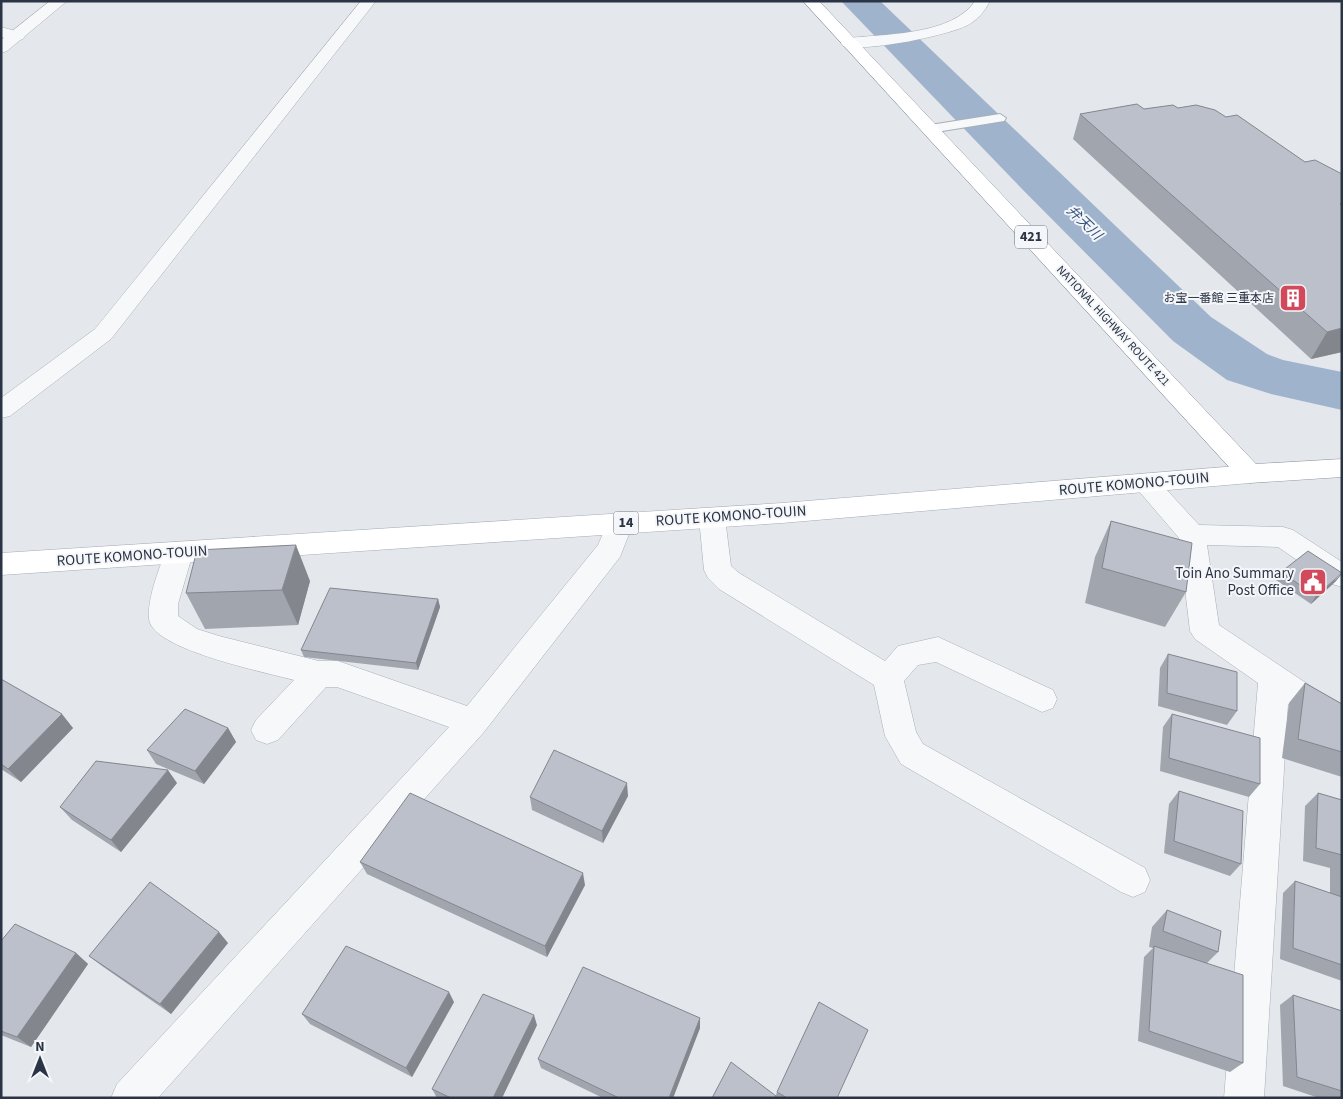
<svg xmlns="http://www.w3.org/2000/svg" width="1343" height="1099" font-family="'Source Sans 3','Noto Sans JP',sans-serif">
  <rect width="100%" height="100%" fill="#e4e7ec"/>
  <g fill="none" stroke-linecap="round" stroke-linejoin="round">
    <polygon fill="#9fb4cc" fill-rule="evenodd" points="841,1 880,1 1211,317 1267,354 1283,360 1342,372 1342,410 1271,394 1227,380 1173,341 1023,190"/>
    <g stroke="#a9aeb7" stroke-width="2">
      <polygon id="service" points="1000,114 1006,118 1004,121 930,133 924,129 930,125"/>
    </g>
    <g stroke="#a9aeb7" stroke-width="1">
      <g id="minor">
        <polygon points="361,1 376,1 111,339 10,416 1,418 1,398 95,329"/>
        <polygon points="1,27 23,33 25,36 23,39 17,41 1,37"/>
        <polygon points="1145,474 1154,476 1199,525 1283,527 1293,530 1342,562 1342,587 1332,584 1278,547 1207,545 1219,625 1342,707 1342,737 1331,734 1288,704 1264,1098 1224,1098 1258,683 1195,639 1190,631 1179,538 1132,483 1136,476"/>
        <polygon points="712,508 721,511 725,518 731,566 739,573 885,661 898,646 938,637 1053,690 1057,699 1053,708 1042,712 936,662 918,665 904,681 916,732 923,744 1145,868 1150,880 1145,892 1133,897 1121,892 901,764 885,736 874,685 719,589 708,578 704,570 699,518 703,511"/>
        <path d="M620,514L630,517L633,524L620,557L484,732L158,1098H111L117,1084L449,727L337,687H326L278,740L267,744L256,740L251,730L256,720L294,680C264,672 161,651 150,623C144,607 161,560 169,546L179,543L189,546L193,553L178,604V616L197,629L219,636L319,661H338L467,706L598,545L610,517Z"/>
      </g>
    </g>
    <g stroke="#a9aeb7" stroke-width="1">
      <g id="tertiary">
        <polygon points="50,1 67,1 7,51 1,53 1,40"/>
        <path d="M975,1H990C984,12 978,20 966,26C945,36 866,52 843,46L841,43L843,40L849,38C886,34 953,35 975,1Z"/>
      </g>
    </g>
    <g stroke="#a3abb8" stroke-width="1">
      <polygon id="primary" points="1250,465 1259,468 1263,474 1259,480 1250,483 782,523 1,575 1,553 782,503"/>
    </g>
    <g stroke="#8b94a3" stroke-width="1">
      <polygon id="trunk" points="803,1 819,1 1256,464 1342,459 1342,477 1250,483 1241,480"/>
    </g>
    <use href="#service" fill="#f7f8fa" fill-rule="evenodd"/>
    <use href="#minor" fill="#f7f8fa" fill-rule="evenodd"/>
    <use href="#tertiary" fill="#f7f8fa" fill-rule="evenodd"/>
    <use href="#primary" fill="#fff" fill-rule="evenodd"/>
    <use href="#trunk" fill="#fff" fill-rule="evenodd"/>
  </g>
  <g fill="#a1a5ae">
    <polygon points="1178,108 1226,117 1305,162 1342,174 1342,352 1311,359 1073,139 1080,114 1144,109"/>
    <polygon points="1111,521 1186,592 1165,627 1085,603 1095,557"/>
    <polygon points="1281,572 1336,581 1311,604 1276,580"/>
    <polygon points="310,581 298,625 205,629 186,593"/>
    <polygon points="438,599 440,607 418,670 304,657 301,650"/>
    <polygon points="1168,654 1237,711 1227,725 1158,706 1160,668"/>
    <polygon points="1,679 73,728 21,782 1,769"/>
    <polygon points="1305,683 1342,704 1342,777 1282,758 1289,703"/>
    <polygon points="1172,714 1260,784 1249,797 1160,771 1163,727"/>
    <polygon points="228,728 236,742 204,784 156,764 147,750"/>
    <polygon points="177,783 121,852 72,820 60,807"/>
    <polygon points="1179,791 1241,864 1230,876 1164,853 1169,804"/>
    <polygon points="1318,793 1342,800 1342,981 1280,959 1283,893 1295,881 1330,893 1330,868 1303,861 1305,806"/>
    <polygon points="628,796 603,843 532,810 530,797"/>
    <polygon points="360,862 585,885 547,957 367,874"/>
    <polygon points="1167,910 1218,952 1207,963 1243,1063 1230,1072 1138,1041 1144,957 1153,948 1149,947 1152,927"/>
    <polygon points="1,941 76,953 88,964 31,1047 1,1035"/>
    <polygon points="228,943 171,1014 102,966 89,956"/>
    <polygon points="1293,995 1342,1091 1342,1098 1319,1098 1283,1086 1280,1005"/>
    <polygon points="454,1002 412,1077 310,1024 302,1014"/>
    <polygon points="700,1018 700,1028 673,1098 603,1098 541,1068 538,1059"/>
    <polygon points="537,1025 502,1098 437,1098 432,1089"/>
    <polygon points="777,1092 838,1098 775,1098"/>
  </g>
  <g fill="#83868d">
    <polygon points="1342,328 1342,352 1311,359 1327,332"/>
    <polygon points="296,545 310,581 298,625 282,590"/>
    <polygon points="1342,574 1336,581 1311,604 1316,596"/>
    <polygon points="438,599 440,607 418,670 416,663"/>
    <polygon points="62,714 73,728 21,782 8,769"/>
    <polygon points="228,728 236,742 204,784 195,771"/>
    <polygon points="168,770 177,783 121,852 111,840"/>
    <polygon points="627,783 628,796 603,843 602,831"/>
    <polygon points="583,873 585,885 547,957 545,946"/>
    <polygon points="219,932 228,943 171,1014 160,1004"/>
    <polygon points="76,953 88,964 31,1047 17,1037"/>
    <polygon points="449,992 454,1002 412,1077 406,1068"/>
    <polygon points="534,1015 537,1025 502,1098 493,1098"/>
    <polygon points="700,1018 700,1028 673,1098 669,1098"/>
  </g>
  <g fill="#bbc0ca" stroke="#83868d">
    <polygon points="1137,104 1144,109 1173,105 1178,108 1196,105 1215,110 1226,117 1237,115 1305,162 1315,160 1342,174 1342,204 1340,204 1342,205 1342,328 1327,332 1080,114"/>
    <polygon points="1111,521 1192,543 1186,592 1102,568"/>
    <polygon points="296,545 282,590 186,593 197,550"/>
    <polygon points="1308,551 1342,573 1316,596 1281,572"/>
    <polygon points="330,588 438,599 416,663 301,650"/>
    <polygon points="1168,654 1237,672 1237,711 1167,693"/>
    <polygon points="1,679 62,714 8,769 1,764"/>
    <polygon points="1305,683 1342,704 1342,752 1298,739"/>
    <polygon points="185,709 228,728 195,771 147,750"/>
    <polygon points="1172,714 1260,738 1260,784 1169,758"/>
    <polygon points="554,750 627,783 602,831 530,797"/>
    <polygon points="96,761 168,770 111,840 60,807"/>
    <polygon points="1179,791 1243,811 1241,864 1174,841"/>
    <polygon points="410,793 583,873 545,946 360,862"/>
    <polygon points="1318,793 1342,800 1342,855 1316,848"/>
    <polygon points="1295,881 1342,897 1342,965 1293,948"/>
    <polygon points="150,882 219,932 160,1004 89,956"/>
    <polygon points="1167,910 1221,931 1218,952 1163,931"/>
    <polygon points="15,924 76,953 17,1037 1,1031 1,941"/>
    <polygon points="346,946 449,992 406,1068 302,1014"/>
    <polygon points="1154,946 1243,975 1243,1063 1149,1031"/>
    <polygon points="583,967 700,1018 669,1098 619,1098 538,1059"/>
    <polygon points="483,994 534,1015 493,1098 451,1098 432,1089"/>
    <polygon points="1293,995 1342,1011 1342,1091 1297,1077"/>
    <polygon points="819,1002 868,1030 837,1098 787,1098 777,1092"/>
    <polygon points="731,1062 776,1096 775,1098 712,1098"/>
  </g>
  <defs>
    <g id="building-square" transform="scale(1.4375)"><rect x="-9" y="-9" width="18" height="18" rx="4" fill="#d1495b" stroke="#f4f6f9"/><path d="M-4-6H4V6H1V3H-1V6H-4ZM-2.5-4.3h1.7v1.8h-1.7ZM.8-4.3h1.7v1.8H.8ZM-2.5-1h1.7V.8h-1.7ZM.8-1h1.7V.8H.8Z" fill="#fff"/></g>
    <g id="civic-square" transform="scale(1.4375)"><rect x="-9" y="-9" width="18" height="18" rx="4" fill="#d1495b" stroke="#f4f6f9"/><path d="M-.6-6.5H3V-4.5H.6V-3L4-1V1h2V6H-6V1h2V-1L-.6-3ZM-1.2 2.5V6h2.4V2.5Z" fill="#fff"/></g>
  </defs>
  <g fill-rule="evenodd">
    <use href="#building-square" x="1293" y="298"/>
    <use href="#civic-square" x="1313" y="582"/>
  </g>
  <g text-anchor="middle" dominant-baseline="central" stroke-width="4" stroke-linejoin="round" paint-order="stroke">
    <g font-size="12" fill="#2b3445" stroke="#f4f6f9" text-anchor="end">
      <text x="1274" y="298">お宝一番館 三重本店</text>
    </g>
    <g font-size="12" fill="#2b3445" stroke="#f4f6f9">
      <text transform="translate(1113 326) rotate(47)">NATIONAL HIGHWAY ROUTE 421</text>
    </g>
    <g font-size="14" font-style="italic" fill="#34527a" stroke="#f4f6f9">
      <text transform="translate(1084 223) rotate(44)">弁天川</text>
    </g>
    <g fill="#f4f6f9" stroke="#676e7b" stroke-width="1">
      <rect x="1015" y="225.5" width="32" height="23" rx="4"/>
      <rect x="613.5" y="511.5" width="25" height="23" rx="4"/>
    </g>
    <g font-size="14" font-weight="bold" fill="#2b3445">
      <text x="1031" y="237">421</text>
      <text x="626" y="523">14</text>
    </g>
    <g font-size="15" fill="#2b3445" stroke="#f4f6f9">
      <text transform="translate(1134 484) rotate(-5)">ROUTE KOMONO-TOUIN</text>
      <text transform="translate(731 516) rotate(-4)">ROUTE KOMONO-TOUIN</text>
      <text transform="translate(132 556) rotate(-4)">ROUTE KOMONO-TOUIN</text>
    </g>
    <g font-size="15" fill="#2b3445" stroke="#f4f6f9" text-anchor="end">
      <text x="1294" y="573">Toin Ano Summary<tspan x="1294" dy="17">Post Office</tspan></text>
    </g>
  </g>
  <rect width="1343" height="1099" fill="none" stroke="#2b3445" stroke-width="5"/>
  <g transform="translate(40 1059)" stroke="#f4f6f9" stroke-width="4" paint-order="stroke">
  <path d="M0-4L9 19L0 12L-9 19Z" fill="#2b3445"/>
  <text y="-8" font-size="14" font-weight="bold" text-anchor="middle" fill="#2b3445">N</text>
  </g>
</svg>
